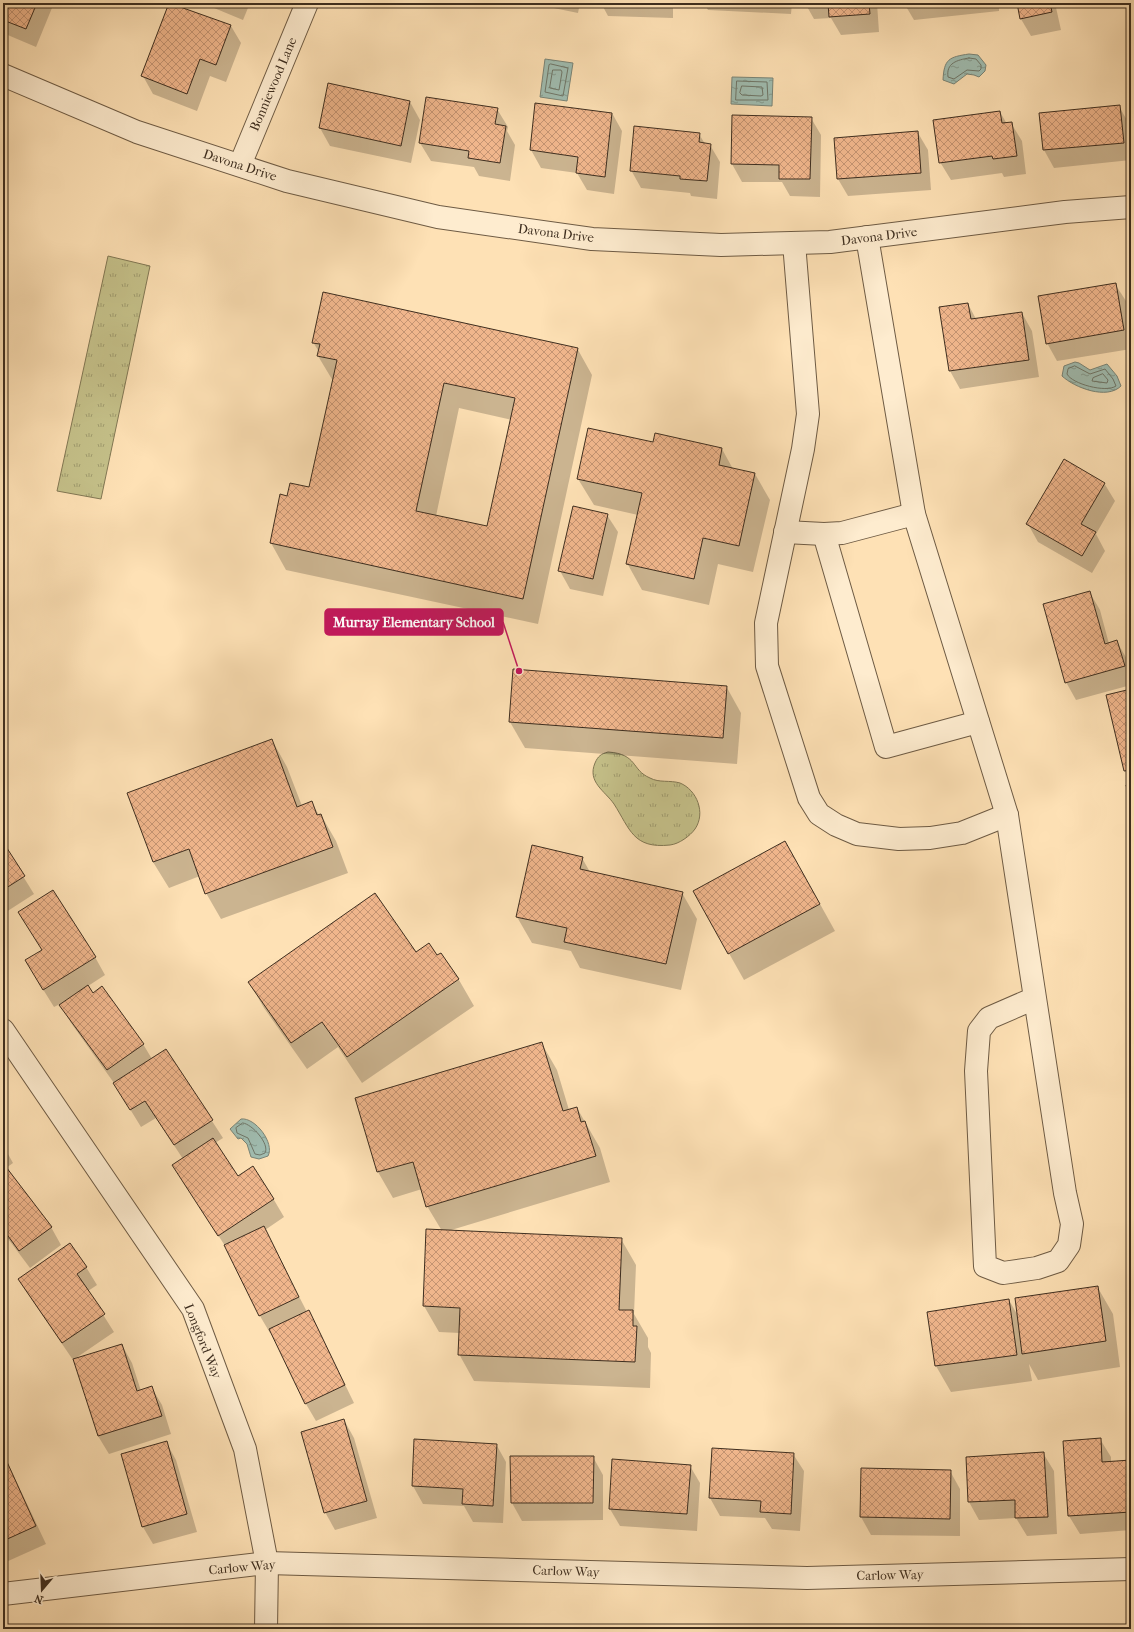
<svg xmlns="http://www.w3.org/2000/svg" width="1134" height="1632" font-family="'IM FELL French Canon',serif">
  <defs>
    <pattern id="park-tufts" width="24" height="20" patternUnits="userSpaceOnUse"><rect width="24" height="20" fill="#c5c18a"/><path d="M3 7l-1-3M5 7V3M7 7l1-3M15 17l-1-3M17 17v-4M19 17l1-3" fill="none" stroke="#a19d70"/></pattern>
    <pattern id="water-ripples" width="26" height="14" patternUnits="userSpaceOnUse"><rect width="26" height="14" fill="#a0bdb1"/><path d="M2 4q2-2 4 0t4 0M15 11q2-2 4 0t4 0" fill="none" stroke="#849a8f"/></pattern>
    <pattern id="building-cross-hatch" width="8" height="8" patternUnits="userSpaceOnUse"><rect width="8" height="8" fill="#f0b68c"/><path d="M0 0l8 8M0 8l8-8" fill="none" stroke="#c49472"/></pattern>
  </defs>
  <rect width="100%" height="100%" fill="#fee1b5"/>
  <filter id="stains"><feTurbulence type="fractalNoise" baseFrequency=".005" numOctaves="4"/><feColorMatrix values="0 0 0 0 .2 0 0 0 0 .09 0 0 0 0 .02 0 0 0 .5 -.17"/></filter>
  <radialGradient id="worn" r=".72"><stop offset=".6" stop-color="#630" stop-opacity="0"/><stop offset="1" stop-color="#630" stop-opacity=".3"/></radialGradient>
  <g fill="url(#park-tufts)" stroke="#827854">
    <polygon points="108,256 150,266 101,499 57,491"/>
    <path d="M608,752C638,754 631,770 650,778C659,783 670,780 680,783C697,790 706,813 695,829C690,836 679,844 670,845C633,849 630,829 614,804C605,791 587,782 595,763C598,756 601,754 608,752Z"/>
  </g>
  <g fill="url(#water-ripples)" stroke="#798477">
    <path d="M969,54L978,55L986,65L985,71L979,77L974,75L967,74L954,84L943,80C944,59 949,57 969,54Z"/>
    <polygon points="545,59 573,63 567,101 540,97"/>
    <polygon points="732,77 773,78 772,106 731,104"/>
    <path d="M1075,362L1079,363L1090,370L1107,364L1117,376L1121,386C1107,400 1075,388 1062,376L1064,366Z"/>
    <path d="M241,1119C255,1117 275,1143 268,1156L259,1159L251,1157L247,1144L241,1138L238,1139L230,1129Z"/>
  </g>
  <g fill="#0003" fill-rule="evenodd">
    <polygon points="3,3 54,3 36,47 3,33"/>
    <polygon points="170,3 231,26 241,43 226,82 210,76 197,111 153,94 143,76"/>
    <polygon points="202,3 250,3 243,20"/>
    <polygon points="529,3 580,3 578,13"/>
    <polygon points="601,3 686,3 686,6 673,5 673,18 608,16"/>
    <polygon points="704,3 792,3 791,14 708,10"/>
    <polygon points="805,3 877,3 879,32 841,35 831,18 814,19"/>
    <polygon points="904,3 999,3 999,11 914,20"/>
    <polygon points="1018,3 1055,3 1061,30 1031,36 1021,19"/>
    <polygon points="410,102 420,120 411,163 330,146 320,128"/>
    <polygon points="1119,106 1129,124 1131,160 1054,168 1044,150 1040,114"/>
    <polygon points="497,109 508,127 507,131 515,145 510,181 479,176 474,167 431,161 420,143"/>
    <polygon points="1000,112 1007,124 1011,123 1022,141 1026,174 1004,177 1002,173 951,180 940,162"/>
    <polygon points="612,113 622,131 614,194 587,190 577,173 541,168 531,150"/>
    <polygon points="811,118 821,135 820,197 790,196 782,182 742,182 732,164"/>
    <polygon points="918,133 928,150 931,190 848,196 838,179"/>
    <polygon points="699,134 705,144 710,145 720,162 717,199 691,196 690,193 641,188 631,170"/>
    <polygon points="1115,284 1126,301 1131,334 1131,349 1057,361 1047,343"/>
    <polygon points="968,304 976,319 1022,313 1032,331 1039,377 960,389 950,371 940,308"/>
    <path d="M313,342L577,348L592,375L538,624L286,570L271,543L281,496L288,497L309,489L333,381L318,356L319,352ZM459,408L512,420L488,528L436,516Z"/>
    <polygon points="722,449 733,469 755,474 770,500 753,572 718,564 709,605 642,590 627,563 638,515 594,505 578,479"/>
    <polygon points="1104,483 1115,501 1096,534 1105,551 1092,573 1038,542 1028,524"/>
    <polygon points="607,515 618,532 603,596 570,589 560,571"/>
    <polygon points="1090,593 1100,610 1109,644 1117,642 1127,659 1131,673 1131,685 1076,700 1066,682"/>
    <polygon points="726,686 741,713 737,764 525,748 510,722"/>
    <polygon points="1131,690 1131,782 1125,771 1107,695"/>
    <polygon points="272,740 287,767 302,806 312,803 319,815 321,815 336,841 348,873 221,919 206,893 200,876 169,888 153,862"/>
    <polygon points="3,844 34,894 3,914"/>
    <polygon points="582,858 590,872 682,893 697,919 681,990 580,968 571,951 532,943 517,917"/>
    <polygon points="800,868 835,931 744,980 694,891"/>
    <polygon points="415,953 437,957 441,954 459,980 474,1006 362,1083 338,1047 307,1069 264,1008 249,982"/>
    <polygon points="95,957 105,975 88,986 93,994 143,1044 152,1059 166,1050 223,1138 215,1143 238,1177 252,1168 274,1200 284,1217 265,1230 307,1312 308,1312 318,1329 354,1403 316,1421 306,1404 272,1333 270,1333 260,1316 227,1249 173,1165 183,1159 156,1118 141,1127 114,1083 71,1023 60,1004 54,1007 36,978"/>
    <polygon points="542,1044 557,1070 569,1110 577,1108 600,1148 610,1182 448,1231 621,1239 636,1265 634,1314 648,1338 648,1347 651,1353 650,1388 474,1381 459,1354 460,1333 439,1332 424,1306 442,1231 427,1206 422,1189 393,1198 378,1172 356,1099"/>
    <polygon points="3,1145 13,1163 6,1168 51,1227 61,1245 30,1268 3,1232"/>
    <polygon points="86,1267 97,1285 88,1291 114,1332 73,1360 30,1297 19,1279"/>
    <polygon points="1098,1288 1113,1314 1120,1367 1038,1380 1029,1364 1032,1381 951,1392 936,1366 929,1313 1009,1300 1018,1316"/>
    <polygon points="122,1345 132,1363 141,1391 152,1388 162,1405 171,1434 109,1454 98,1436 74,1360"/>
    <polygon points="344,1420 354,1438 377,1518 335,1530 325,1512"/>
    <polygon points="1100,1439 1111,1457 1111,1462 1131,1461 1131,1530 1080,1534 1069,1516"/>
    <polygon points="166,1442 176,1460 197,1532 153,1544 143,1527"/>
    <polygon points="496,1444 506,1462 503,1523 473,1522 464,1506 423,1504 413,1486"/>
    <polygon points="1043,1453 1054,1471 1057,1534 1027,1536 1016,1518 979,1520 969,1502"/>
    <polygon points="793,1454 804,1471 800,1531 772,1529 765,1518 720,1516 710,1498"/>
    <polygon points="3,1455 12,1472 46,1544 6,1562 3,1557"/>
    <polygon points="593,1457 603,1475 603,1520 522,1521 512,1503"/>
    <polygon points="690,1466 700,1483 697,1531 620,1526 610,1509"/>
    <polygon points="950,1471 960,1489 960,1536 871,1535 861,1517"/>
  </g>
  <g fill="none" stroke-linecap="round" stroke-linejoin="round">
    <g stroke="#6f7668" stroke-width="1">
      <path d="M969,58L976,59L981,65V69L979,71L967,70L954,79L948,77C946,63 957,60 969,58Z"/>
      <polygon points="551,64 568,68 563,96 545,92 549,65"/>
      <polygon points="553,70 561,70 562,72 559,90 550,88"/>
      <polygon points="737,81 767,82 768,100 736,100"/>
      <polygon points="742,86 762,87 763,95 761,96 742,95 740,93"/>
      <path d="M1075,366L1090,374L1105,369L1113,379L1116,386C1106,393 1072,384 1067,374L1068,369Z"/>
      <polygon points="1103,374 1108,380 1107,383 1092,381 1093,378"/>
      <path d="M243,1123C252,1124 270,1144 265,1153L260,1155L255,1154L248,1138L237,1133L236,1128Z"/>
    </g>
  </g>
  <g fill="url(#building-cross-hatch)" stroke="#3e2e1f" fill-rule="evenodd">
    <polygon points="3,3 37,3 26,29 3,20"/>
    <polygon points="169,3 231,25 216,65 200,59 187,94 141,76"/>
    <polygon points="828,3 869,3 870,14 829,17"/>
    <polygon points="1017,3 1050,3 1052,12 1020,19"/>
    <polygon points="328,83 410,101 401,146 319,128"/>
    <polygon points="426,97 498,108 495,124 506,126 500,163 468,158 469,151 419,143"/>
    <polygon points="535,103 612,113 605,177 576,173 578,157 530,150"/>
    <polygon points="1120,105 1124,143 1043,150 1039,113"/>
    <polygon points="1000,111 1002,123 1012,122 1017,156 993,159 992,156 939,163 933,120"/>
    <polygon points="732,115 812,117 810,179 779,179 779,165 731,164"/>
    <polygon points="634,126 700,133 699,142 711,144 707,181 680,179 680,176 630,171"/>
    <polygon points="918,131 921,173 837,179 834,138"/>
    <polygon points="1116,283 1124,330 1046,344 1038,296"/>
    <path d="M323,292L578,348L523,599L270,543L280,494L287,496L290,483L309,487L337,360L317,356L320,344L312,343ZM444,383L515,398L487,526L416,511Z"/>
    <polygon points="968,303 971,319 1022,312 1029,360 949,371 939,307"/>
    <polygon points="588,428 653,442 655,433 722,448 719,465 755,473 739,546 703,538 694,579 626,564 642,493 577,479"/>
    <polygon points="1064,459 1105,483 1081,524 1096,532 1082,556 1026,524"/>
    <polygon points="573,506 608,514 593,579 558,571"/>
    <polygon points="1090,591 1105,644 1117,640 1125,666 1065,683 1043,604"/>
    <polygon points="513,669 727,686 723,738 509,722"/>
    <polygon points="1131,689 1131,770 1124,771 1106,695"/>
    <polygon points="272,739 297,807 312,801 317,815 321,814 333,847 205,894 189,849 153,862 127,793"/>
    <polygon points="1131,783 1131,804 1126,785"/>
    <polygon points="785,841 820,904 728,954 693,891"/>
    <polygon points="3,842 25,876 3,890"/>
    <polygon points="532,845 583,857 580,869 683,892 666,964 564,942 567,928 516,917"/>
    <polygon points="53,890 96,957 43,990 25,960 42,950 18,912"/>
    <polygon points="375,893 416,952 429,943 437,955 441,953 459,979 347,1057 322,1022 291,1043 248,982"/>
    <polygon points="88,985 93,993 102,986 144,1044 107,1070 59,1005"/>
    <polygon points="542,1042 563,1111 577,1107 581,1122 585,1121 596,1156 426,1207 413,1162 377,1172 355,1098"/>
    <polygon points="166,1049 213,1120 174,1145 145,1101 130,1110 113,1083"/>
    <polygon points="213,1138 238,1176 253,1166 274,1199 218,1236 172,1165"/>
    <polygon points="3,1163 52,1227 19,1251 3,1229"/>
    <polygon points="264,1226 299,1297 259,1316 224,1245"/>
    <polygon points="426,1229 622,1238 619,1310 633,1310 633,1326 637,1326 635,1362 458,1355 460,1308 423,1306"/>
    <polygon points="70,1243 87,1267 77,1274 105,1314 62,1343 18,1279"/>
    <polygon points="1098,1286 1106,1341 1022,1354 1015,1298"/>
    <polygon points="1009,1299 1017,1355 935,1366 927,1312"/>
    <polygon points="309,1310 345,1385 305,1404 269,1329"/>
    <polygon points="122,1344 137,1391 152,1386 162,1416 98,1436 73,1359"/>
    <polygon points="344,1419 367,1501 324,1513 301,1432"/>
    <polygon points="1101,1438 1102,1462 1131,1460 1131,1512 1068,1516 1063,1441"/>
    <polygon points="414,1439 497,1444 493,1506 462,1504 463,1489 412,1486"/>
    <polygon points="167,1441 187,1514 142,1527 121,1454"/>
    <polygon points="712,1448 794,1453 791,1514 760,1512 761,1501 709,1498"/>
    <polygon points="1044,1452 1048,1517 1015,1518 1015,1500 968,1502 966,1457"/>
    <polygon points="3,1453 36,1526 3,1541"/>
    <polygon points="510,1456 594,1456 593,1503 511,1503"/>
    <polygon points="612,1459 691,1465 687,1514 609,1509"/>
    <polygon points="861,1468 951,1470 950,1519 860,1517"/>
    <polygon points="308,1625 392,1627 392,1629 307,1629"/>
  </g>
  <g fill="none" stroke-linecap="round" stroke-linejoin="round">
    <g stroke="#6e5b44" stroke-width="24">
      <g id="minor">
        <polyline points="3,75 137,132 287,181 438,217 592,239 721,245 830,242 1065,212 1131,207"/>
        <polyline points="240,165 307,3"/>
        <polyline points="867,237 914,514 1007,815 1035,998 989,1018 979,1031 976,1071 985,1266 1003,1273 1037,1268 1058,1261 1069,1245 1072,1224 1065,1193 1035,998"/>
        <polyline points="794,243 808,414 803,449 766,623 767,666 809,798 819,814 836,825 857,834 899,839 930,838 962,833 1007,815"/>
        <polyline points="785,532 824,534 842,533 914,514"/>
        <polyline points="824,534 886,747 978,722"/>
        <polyline points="3,1030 193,1309 245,1449 267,1563 266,1629"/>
        <polyline points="3,1594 267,1563 807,1578 1131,1569"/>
      </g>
    </g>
    <use href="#minor" stroke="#feeccf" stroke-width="22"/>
  </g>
  <g text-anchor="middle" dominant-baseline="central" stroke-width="3" stroke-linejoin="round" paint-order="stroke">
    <g font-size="13" fill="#3e2e1f" stroke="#feeccf">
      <text transform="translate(273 84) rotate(-67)">Bonniewood Lane</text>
      <text transform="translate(240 165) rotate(18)">Davona Drive</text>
      <text transform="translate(556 233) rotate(7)">Davona Drive</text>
      <text transform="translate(879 236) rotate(-7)">Davona Drive</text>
      <text transform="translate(203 1341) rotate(68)">Longford Way</text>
      <text transform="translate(242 1567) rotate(-5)">Carlow Way</text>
      <text transform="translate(566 1571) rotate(2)">Carlow Way</text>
      <text transform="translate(890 1575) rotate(-1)">Carlow Way</text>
    </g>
  </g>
  <path fill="none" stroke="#c2185b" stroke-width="1.5" d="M519 671L503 622"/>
  <circle fill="#c2185b" stroke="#feeccf" stroke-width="1.5" cx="519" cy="671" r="4"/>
  <rect fill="#c2185b" stroke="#c2185b" stroke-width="1.5" x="325" y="609" width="178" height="26" rx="4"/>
  <g font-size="14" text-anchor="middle" font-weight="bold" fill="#fff">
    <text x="414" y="627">Murray Elementary School</text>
  </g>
  <rect width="1134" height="1632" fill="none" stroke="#fee1b5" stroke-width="16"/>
  <rect x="4" y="4" width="1126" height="1624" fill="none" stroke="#3e2e1f" stroke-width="2"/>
  <rect x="8" y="8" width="1118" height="1616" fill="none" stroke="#3e2e1f"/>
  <g transform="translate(42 1590) rotate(199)" stroke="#feeccf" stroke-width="3" paint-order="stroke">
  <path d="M0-3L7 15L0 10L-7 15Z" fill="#3e2e1f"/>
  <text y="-6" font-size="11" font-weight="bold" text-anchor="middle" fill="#3e2e1f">N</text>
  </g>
  <rect width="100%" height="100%" filter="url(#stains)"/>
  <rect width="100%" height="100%" fill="url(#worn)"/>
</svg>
